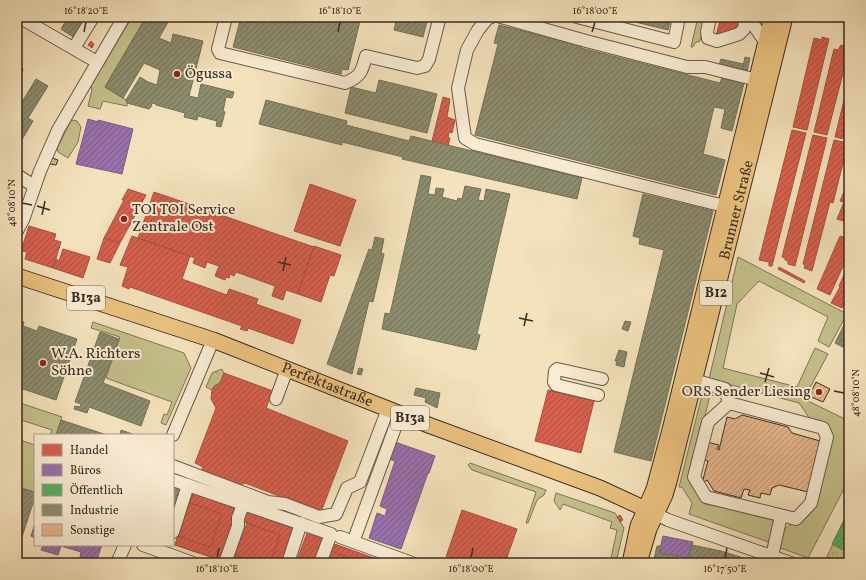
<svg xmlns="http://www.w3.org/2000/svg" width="866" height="580" font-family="Vollkorn,serif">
  <defs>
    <pattern id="park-crowns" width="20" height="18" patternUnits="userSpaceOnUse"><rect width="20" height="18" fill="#c4c08b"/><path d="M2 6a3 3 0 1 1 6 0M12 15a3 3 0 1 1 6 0" fill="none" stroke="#a9a578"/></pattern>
    <pattern id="shops-hatch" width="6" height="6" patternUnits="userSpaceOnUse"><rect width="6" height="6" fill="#d6604d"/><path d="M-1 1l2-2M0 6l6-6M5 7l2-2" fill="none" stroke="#af4f40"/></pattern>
    <pattern id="offices-hatch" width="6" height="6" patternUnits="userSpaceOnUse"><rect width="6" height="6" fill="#9970ab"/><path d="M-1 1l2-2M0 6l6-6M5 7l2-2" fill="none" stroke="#7e5c8b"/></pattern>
    <pattern id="public-hatch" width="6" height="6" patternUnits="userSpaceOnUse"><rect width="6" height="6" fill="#5aae61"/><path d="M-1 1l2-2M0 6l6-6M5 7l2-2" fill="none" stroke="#4c8e50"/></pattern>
    <pattern id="industry-hatch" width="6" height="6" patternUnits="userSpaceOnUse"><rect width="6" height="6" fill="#8c8c6e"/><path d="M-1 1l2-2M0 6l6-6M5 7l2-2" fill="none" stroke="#74735a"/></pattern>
    <pattern id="building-hatch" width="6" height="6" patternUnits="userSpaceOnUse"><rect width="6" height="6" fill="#e9b78e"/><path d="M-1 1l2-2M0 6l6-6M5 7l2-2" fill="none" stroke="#be9574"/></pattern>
  </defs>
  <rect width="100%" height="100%" fill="#f4e2bc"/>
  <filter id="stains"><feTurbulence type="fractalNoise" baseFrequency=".005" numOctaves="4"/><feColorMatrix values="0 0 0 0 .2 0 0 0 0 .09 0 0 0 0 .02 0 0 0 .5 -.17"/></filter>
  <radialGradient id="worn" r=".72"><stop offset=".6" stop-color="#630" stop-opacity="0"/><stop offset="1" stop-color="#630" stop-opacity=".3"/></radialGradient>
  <g fill="#c4c08b" stroke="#807556">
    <polygon points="132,17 146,17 105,87 126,100 127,103 127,106 103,101 100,109 88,106 92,90 91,86"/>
    <polygon points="698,17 706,17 700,41 695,43 693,47 691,47"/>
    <polygon points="73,120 77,121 81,127 78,142 68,158 58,152 57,149 70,122"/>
    <path d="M738,257L847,314L829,347L818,341L828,317L759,281L737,304L723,368L797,387L815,348L828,354L804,399L849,421V479L808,558L778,547C782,529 784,526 802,521L830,438L810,419L799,403L709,379Z"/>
    <polygon points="93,322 184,353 191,368 166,425 161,423 164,414 167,415 172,402 106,378 120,337 91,328"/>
    <polygon points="704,387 716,392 718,396 710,395 690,478 705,504 777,518 771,543 689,514 692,503 682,487 679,487"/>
    <polygon points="17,402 62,417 56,435 50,435 52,430 18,419 20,413 17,412"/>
    <polygon points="17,439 35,445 35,492 17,487"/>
    <polygon points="470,463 546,490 544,495 537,500 528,523 526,523 536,492 472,470 468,465"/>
    <polygon points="556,493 615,513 624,528 616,563 610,563 617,530 610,528 612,522 563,504 560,510 554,501"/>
  </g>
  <g fill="url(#park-crowns)" stroke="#807556">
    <polygon points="222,369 224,374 220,383 214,386 212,390 206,387 212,373"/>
    <polygon points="849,510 849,563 824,563"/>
  </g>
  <g fill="url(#shops-hatch)" stroke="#a85040">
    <polygon points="721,17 740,21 737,30 716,36"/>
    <polygon points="724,17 741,17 740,21"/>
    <polygon points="822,37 829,39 807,130 793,127 814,38 822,40"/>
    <polygon points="91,41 94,44 92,48 88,45"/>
    <polygon points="841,45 848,47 847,50 849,50 827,135 814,132 834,49 838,50"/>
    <polygon points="17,67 23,69 22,73 17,72"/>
    <polygon points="849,80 849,113 848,115 849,115 849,122 846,121 846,124 849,125 849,131 844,130 844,132 849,134 849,140 835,137"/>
    <polygon points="443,97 450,99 447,117 455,120 452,133 449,132 448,137 450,138 448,146 432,141"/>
    <polygon points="792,130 806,133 772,266 769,266 769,262 759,260"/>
    <polygon points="813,135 827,138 795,266 788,264 788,261 785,260 785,258 782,257"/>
    <polygon points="834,140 848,143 833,203 830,202 812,271 804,268 805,265 803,264"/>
    <polygon points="849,180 849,190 844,202 840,201"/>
    <polygon points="310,184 356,200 340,246 294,231"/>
    <polygon points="128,189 146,195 120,243 104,238 124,200 122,200"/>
    <polygon points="849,190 849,223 837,219"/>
    <polygon points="154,192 314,247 298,294 286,290 283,300 272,296 275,286 236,272 234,276 230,274 229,278 226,277 225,280 215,276 219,266 207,262 205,268 193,263 195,258 138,238"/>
    <polygon points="29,226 56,234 54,240 61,242 53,268 25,259 27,252 21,251"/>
    <polygon points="132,236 190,256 182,279 227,295 229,289 258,299 256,304 301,320 293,344 248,328 247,331 240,329 242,326 130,287 129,289 122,286 128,267 120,265"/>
    <polygon points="840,236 849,239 849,253 830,295 817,289"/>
    <polygon points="104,238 120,243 110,263 97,259"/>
    <polygon points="314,246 341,255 334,276 330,275 321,302 298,294"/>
    <polygon points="63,249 90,257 83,278 53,268 56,259 59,261"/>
    <polygon points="849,263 849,290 847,290 842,300 845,302 842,308 831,303 840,287 839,286"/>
    <polygon points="779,267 805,281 804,283 778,269"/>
    <polygon points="224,373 273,391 266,408 348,441 321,512 245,483 240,485 233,481 232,484 201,473 203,467 195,463 216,408 211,399 212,390 214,387 220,383"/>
    <polygon points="548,390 594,401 581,453 535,441"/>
    <polygon points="193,493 238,509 220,560 175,545"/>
    <polygon points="193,493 238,509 220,560 175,545 178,536 210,547 222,514 190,503"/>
    <polygon points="462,510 517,529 505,563 444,563"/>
    <polygon points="244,511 295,529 284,563 232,563 247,523 241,521"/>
    <polygon points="244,511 295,529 284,563 270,563 280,535 241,521"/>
    <polygon points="620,515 623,520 620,522 617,517"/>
    <polygon points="307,533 323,538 314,563 296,563"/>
    <polygon points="334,544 379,560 378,563 327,563"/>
    <polygon points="334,544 379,560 378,563 364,563 331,551"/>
    <polygon points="235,555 257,563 232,563"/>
    <polygon points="526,559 537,563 525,563"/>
  </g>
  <g fill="url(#offices-hatch)" stroke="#7d5b82">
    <polygon points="88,119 98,122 98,120 133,129 122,174 76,164"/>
    <polygon points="395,442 435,456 429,473 428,473 401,549 369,538 377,513 385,516 387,509 380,506 395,461 389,459"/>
    <polygon points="35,523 35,538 31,536"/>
    <polygon points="663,536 693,542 689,558 659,553"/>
    <polygon points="43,545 102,545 96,562 80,557 81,552 61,546 58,555 41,550"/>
  </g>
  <polygon fill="url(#public-hatch)" stroke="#51864e" points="849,510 849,553 832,544"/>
  <g fill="url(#industry-hatch)" stroke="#746f57">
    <polygon points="68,17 88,17 75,38 61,29"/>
    <polygon points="146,17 171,17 159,38 171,43 173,34 203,41 189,96 198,98 201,84 234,92 232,98 226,97 223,111 225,112 221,127 216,126 217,121 198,116 197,120 184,117 185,113 156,105 156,104 152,103 151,107 149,109 127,103 126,100 140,77 148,82 157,85 160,70 144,63 123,98 105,87"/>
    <polygon points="241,17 361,17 348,70 342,69 341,74 233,47"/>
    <polygon points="397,17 428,17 423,37 394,30"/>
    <polygon points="615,17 671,17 668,30"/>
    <polygon points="499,25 582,46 581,48 720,83 722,78 744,83 732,131 721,128 725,109 714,107 703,154 725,160 716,195 475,135 498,44 494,43"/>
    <polygon points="745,57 750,58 747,72 742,71"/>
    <polygon points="721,59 743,64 742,71 719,65"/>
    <polygon points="36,79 48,86 28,118 33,121 17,148 17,99 22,102"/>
    <polygon points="379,80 437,94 427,133 345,113 351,87 376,93"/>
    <polygon points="266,100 347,121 346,125 409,141 411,136 582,178 577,199 402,159 403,157 342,142 342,145 259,124"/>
    <polygon points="421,175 431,177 428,194 435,195 436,188 444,189 442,197 457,201 458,198 462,199 465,186 481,189 478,200 484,201 486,189 510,194 477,334 480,335 476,350 382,329 385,313 390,314"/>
    <polygon points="643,194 713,211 651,461 614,452 664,250 639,244 640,238 633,236"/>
    <polygon points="375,237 384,239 381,253 384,254 373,302 369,301 352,374 327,364 369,249 372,250"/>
    <polygon points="849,315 849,350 835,343"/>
    <polygon points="17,320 24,322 23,326 37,331 39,326 77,339 56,400 17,387"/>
    <polygon points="625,321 631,322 628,331 622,329"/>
    <polygon points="100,332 119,339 103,383 150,401 141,426 89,407 87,413 74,409 75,406 80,407 81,404 75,402"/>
    <polygon points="619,350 627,352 624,367 616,365 617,361 615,361"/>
    <polygon points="359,368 363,369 361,375 357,374"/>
    <polygon points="416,388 440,393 437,408 425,402 426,398 414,395"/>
    <polygon points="61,420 107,435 56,435"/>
    <polygon points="121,430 135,435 120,435"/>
    <polygon points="173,486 181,489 173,511"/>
    <polygon points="17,487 35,492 35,497 18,549 17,507 19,501 17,501"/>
    <polygon points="692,545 721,551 743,558 741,563 711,563 689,558"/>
    <polygon points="657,546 661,546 659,553 678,556 676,563 653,563"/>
  </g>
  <g fill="url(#building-hatch)" stroke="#3d2a22">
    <polygon points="52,158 58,160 56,165 50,164"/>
    <polygon points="816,382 830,389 823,402 809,396"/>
    <polygon points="742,415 788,427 792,433 820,441 808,492 779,485 772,488 770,495 761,493 760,498 748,495 750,490 744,489 741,498 714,491 707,480 702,483 708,461 703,459 707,442 719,445 717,449 719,450 727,417 735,419"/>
  </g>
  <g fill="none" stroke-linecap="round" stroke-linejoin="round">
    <g stroke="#6b5848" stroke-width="14">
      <g id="minor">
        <polyline points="19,17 97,62"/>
        <path d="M226,17L218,49L220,53L345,83C360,77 362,72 366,56L417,68L425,66L429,59L439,20L438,17"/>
        <polyline points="491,17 487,19 478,30 467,50 458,88 465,138 475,144 716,204 734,205"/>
        <polyline points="501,17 586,41 687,67 705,67 757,80 764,84"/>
        <polyline points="577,17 674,42 679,17"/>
        <polyline points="710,17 707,32 708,38 717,41 739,34 744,29 745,22 749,19"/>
        <polyline points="748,17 766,43"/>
        <polyline points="74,48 93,17"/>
        <polyline points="17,175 34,186"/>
        <polyline points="17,231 23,220 40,171 58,130 124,17"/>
        <polyline points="687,378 725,389 729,403 823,428 827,437 811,503 796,519 706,497 694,477 708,422 729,403"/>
        <polyline points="598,395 556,385 554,382 555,371 557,369 602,379"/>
        <polyline points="276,399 287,369"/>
        <polyline points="173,435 213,340"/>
        <polyline points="173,466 268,502 285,504 319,517 336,514 347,488 360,482 388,409"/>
        <polyline points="173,480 331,534 320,563"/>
        <polyline points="656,514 668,520 791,563"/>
        <polyline points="173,532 188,485"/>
        <polyline points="356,534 400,414"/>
        <polyline points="340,537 412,563"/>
        <polyline points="143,545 193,563"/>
        <polyline points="772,556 781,516"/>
        <polyline points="117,563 125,545"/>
        <polyline points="225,563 238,526 238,518 243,505"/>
        <polyline points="288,563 301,523"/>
      </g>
    </g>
    <g stroke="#3d2a22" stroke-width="17">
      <g id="major">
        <path id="s1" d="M17,276L213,340L431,426L600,488L656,514"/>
        <polyline points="630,563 638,526 654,489 670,430 772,17"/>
        <path id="s2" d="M639,563L649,529L665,495L670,478L785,17"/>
      </g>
    </g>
    <use href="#minor" stroke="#f8ecd3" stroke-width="12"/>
    <use href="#major" stroke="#eac17e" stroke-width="15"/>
  </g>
  <path fill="none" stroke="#3d2a22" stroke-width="1.5" d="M84,32L86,22M338,32L340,22M592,32L595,22M22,203L32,205M37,206L50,210M42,215L45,201M278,262L291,265M283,271L286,257M519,318L533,321M524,326L527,313M760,373L774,377M765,382L769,368M834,391L844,393M217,558L219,548M471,558L473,548M725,558L727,548"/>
  <g fill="#8f2418" stroke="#f8ecd3" stroke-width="1.5">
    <circle cx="177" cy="74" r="4"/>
    <circle cx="124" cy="219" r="4"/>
    <circle cx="43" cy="363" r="4"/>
    <circle cx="819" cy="392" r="4"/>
  </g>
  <g text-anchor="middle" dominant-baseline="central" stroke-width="4" stroke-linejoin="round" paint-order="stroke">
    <g fill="#f8ecd3" stroke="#756457" stroke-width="1">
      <rect x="700" y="281" width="32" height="24" rx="3"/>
      <rect x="67" y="286" width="38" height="24" rx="3"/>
      <rect x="391" y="406" width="38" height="24" rx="3"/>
    </g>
    <g font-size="14" font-weight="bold" fill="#3d2a22">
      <text x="716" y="293">B12</text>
      <text x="86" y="298">B13a</text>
      <text x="410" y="418">B13a</text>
    </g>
    <g font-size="15" fill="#3d2a22" stroke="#f8ecd3" text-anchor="start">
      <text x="185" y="74">Ögussa</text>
      <text x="132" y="210">TOI TOI Service<tspan x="132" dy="17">Zentrale Ost</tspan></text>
      <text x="51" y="354">W.A. Richters<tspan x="51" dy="17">Söhne</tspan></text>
      <text x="811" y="392" text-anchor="end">ORS Sender Liesing</text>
    </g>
    <g font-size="15" fill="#3d2a22" stroke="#f8ecd3">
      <text stroke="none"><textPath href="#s2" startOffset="367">Brunner Straße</textPath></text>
      <text stroke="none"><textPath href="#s1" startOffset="329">Perfektastraße</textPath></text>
    </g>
  </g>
  <rect width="866" height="580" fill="none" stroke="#f4e2bc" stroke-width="44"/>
  <rect x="34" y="434" width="140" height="112" fill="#f8ecd3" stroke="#ad9e8c"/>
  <rect x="42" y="444" width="20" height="12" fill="#d6604d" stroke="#ad9e8c"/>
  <text x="70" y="454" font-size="12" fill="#3d2a22">Handel</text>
  <rect x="42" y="464" width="20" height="12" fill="#9970ab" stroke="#ad9e8c"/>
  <text x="70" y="474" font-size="12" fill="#3d2a22">Büros</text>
  <rect x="42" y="484" width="20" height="12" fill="#5aae61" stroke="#ad9e8c"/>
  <text x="70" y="494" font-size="12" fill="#3d2a22">Öffentlich</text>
  <rect x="42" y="504" width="20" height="12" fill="#8c8c6e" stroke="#ad9e8c"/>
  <text x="70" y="514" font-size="12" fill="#3d2a22">Industrie</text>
  <rect x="42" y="524" width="20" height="12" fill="#e9b78e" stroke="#ad9e8c"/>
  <text x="70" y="534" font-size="12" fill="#3d2a22">Sonstige</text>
  <rect x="22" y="22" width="822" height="536" fill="none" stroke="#3d2a22" stroke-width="1.5"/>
  <g font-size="10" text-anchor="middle" fill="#3d2a22">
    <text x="86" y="14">16°18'20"E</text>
    <text x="340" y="14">16°18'10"E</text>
    <text x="595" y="14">16°18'00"E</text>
    <text transform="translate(11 203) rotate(-90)" y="4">48°08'10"N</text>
    <text transform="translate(855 393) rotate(-90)" y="4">48°08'10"N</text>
    <text x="217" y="572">16°18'10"E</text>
    <text x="471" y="572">16°18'00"E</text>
    <text x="725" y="572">16°17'50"E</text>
  </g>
  <rect width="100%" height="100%" filter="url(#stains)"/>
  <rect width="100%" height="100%" fill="url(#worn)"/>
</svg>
